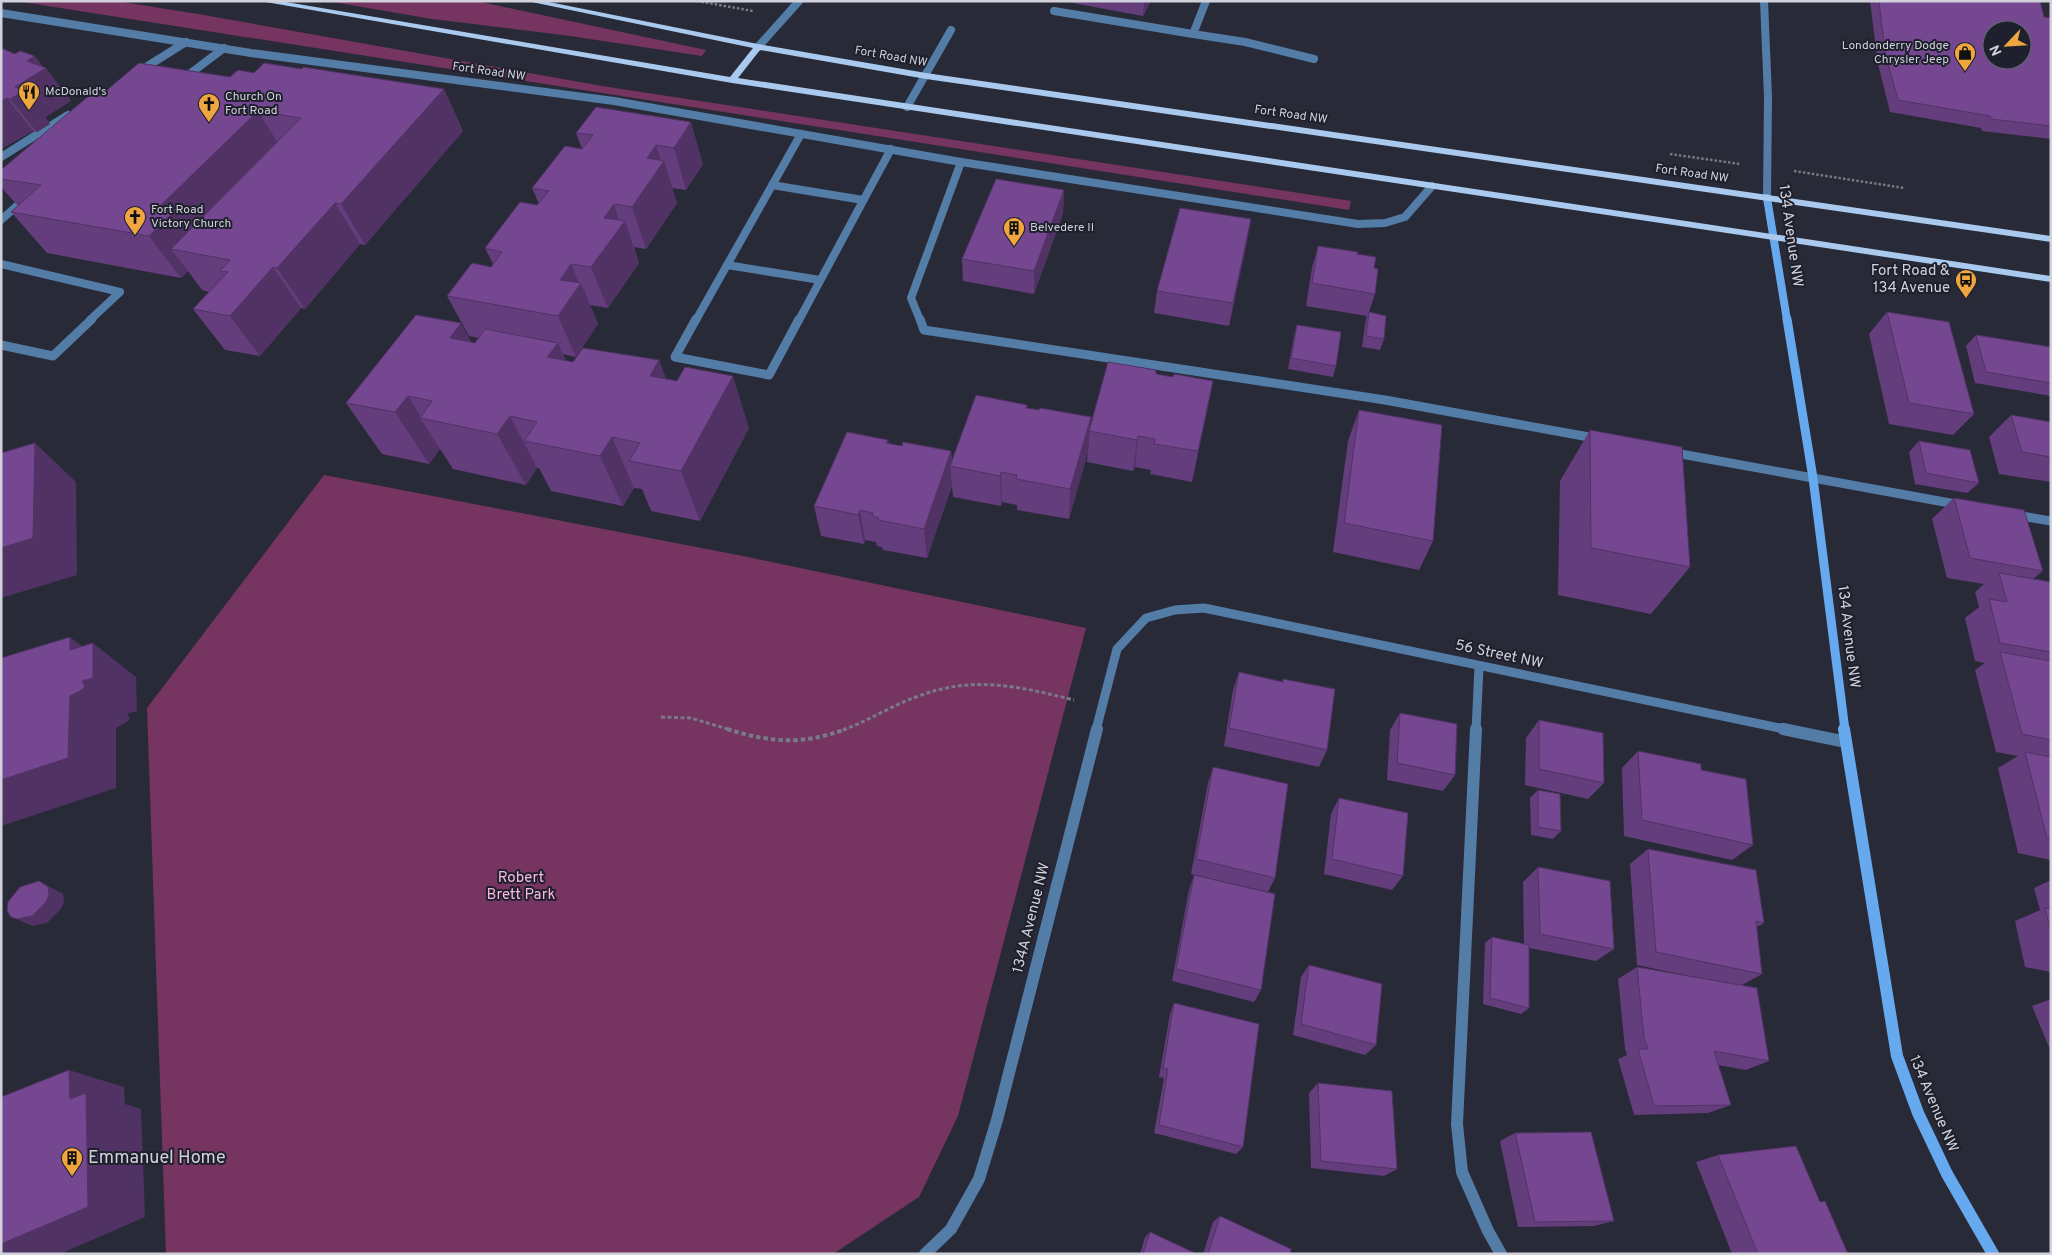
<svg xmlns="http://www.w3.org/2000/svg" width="2052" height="1255" font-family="Overpass,sans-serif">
  <rect width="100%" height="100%" fill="#282a37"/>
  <g fill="#763461">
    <polygon points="16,1 116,1 198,14 602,86 1351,201 1349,210"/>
    <polygon points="327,1 476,1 706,50 702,56 570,36 432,19"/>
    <polygon points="324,475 743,556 1086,628 958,1116 919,1197 833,1254 166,1254 147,708"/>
  </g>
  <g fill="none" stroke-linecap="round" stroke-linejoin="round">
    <g stroke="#787a85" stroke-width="2.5" stroke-dasharray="2.5 2" stroke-linecap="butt">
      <polyline points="697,1 753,11"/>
      <polyline points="1670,154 1740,164"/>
      <polyline points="1794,171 1904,188"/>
    </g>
    <g stroke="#787a85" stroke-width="3" stroke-dasharray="4 2.5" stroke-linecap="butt">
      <polyline points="661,717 691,718 731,730"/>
      <path d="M843,730C868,721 891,706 916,697C972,675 1018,686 1074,700"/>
    </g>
    <path stroke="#787a85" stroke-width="4" stroke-dasharray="4.5 3" stroke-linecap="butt" d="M727,729C772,743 802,745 846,729"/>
    <g stroke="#537ca7" stroke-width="8">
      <polyline points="1206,1 1193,34 1245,42 1314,59"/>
      <polyline points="1054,11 1193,34"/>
      <polyline points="758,47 799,1"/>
      <polyline points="138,72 186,42"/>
      <polyline points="183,79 224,48"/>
      <polyline points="907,107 951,30"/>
      <polyline points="1,157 68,115"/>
      <polyline points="772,185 863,200"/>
      <polyline points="1,220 28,196"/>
      <polyline points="1,264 120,292 90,320"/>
      <polyline points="727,265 820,280"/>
      <polyline points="696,320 801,134"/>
      <polyline points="799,320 891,149"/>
      <polyline points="920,320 911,298 961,162"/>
    </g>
    <g stroke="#537ca7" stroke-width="9">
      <polyline points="696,319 675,357 769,375 799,319"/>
      <polyline points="920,319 924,330 1385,400 1600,439"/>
      <polyline points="1,345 53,356 92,319"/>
      <polyline points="1670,452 1961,505"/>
      <polyline points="2015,515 2051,521"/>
      <polyline points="1476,730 1479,667"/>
    </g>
    <polyline stroke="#537ca7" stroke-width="12" points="1476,729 1457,1124 1462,1172 1488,1231 1501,1254"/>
    <g stroke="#537ca7" stroke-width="8">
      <polyline points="1764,1 1768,97 1767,198"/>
      <polyline points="1,13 251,53 614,101 961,162 1358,224 1385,223 1405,217 1432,186"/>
    </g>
    <polyline stroke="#537ca7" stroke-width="9" points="1096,730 1117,649 1146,618 1175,610 1204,608 1789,730"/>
    <g stroke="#537ca7" stroke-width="12">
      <polyline points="1783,729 1846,742"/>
      <polyline points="925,1254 951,1229 979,1179 997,1120 1097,729"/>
    </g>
    <polyline stroke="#66a9ef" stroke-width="8" points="1767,198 1787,320"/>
    <polyline stroke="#66a9ef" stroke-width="9" points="1787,319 1813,478 1845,730"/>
    <polyline stroke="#66a9ef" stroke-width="12" points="1844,729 1897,1056 1918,1113 1947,1174 1993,1254"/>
    <polygon fill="#a9caee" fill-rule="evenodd" points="260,1 280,1 730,77 753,48 527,1 544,1 758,44 926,73 2051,236 2051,242 926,79 760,50 738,78 2051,276 2051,282 732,83"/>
  </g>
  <g fill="#643d7c">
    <polygon points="1062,1 1151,1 1143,16"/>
    <polygon points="1870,1 2040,1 2044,17 2051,18 2051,139 1982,131 1981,128 1890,112 1878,64"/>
    <polygon points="1,48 43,67 71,101 45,117 50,124 37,132 33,131 1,149"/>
    <polygon points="230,77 444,89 463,131 365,245 360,244 305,309 301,308 260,356 225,350 193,309 209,292 202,290 188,271 181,278 47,253 11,212 18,206 1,187 1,170 107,90"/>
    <polygon points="596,107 703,164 686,190 672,188 677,203 646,249 634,247 639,263 608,308 590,305 598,324 576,357 563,354 566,361 573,362 659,360 666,379 749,428 700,521 651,511 642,489 634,488 623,506 551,491 539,468 537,468 526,485 453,469 440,449 429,464 382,454 346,403 471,342 475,343 478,338 469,336 447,296 491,267 493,264 485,248 537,205 539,204 532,188 582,149 576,133"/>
    <polygon points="1064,190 1063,213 1034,294 963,281 962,259"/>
    <polygon points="1247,242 1229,326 1154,313 1157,291"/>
    <polygon points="1318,246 1357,254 1374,268 1375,294 1369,312 1384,339 1380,350 1362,347 1365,324 1367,316 1306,306 1312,268"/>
    <polygon points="1887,312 1974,414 1953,435 1889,424 1869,334"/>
    <polygon points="1297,325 1336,366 1333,377 1288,369 1294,336"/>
    <polygon points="1976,335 2051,347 2051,396 1975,383 1966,346"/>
    <polygon points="1156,374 1207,412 1192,482 1150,474 1151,470 1135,467 1133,471 1087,462 1088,452 1069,519 1017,510 1017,505 1002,502 1001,506 953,497 952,486 927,558 883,550 882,547 877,546 876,542 865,540 864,544 821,536 814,506 888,440 889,444 902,446 951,451 952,462 1027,405 1027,408 1091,417 1090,427"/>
    <polygon points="1359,410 1433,541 1419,570 1333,552 1348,441"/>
    <polygon points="2011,415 2051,422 2051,482 1999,474 1989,437"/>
    <polygon points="1590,430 1690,567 1651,614 1558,595 1560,481"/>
    <polygon points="1919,441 1979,483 1967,493 1915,484 1909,452"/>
    <polygon points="1954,498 2043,571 2033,579 2051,582 2051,860 2018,853 1998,768 2018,756 1996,752 1975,670 1985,663 1975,661 1965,618 1979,607 1975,592 1984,584 1947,578 1932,519"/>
    <polygon points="1239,672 1282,682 1283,679 1327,750 1319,767 1224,746 1233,690"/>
    <polygon points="1400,713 1455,775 1443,791 1387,780 1390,730"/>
    <polygon points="1539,720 1604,783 1588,799 1525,785 1526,738"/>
    <polygon points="1638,751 1701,770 1753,845 1732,860 1624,836 1622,768"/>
    <polygon points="1213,767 1275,878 1268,892 1191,874 1208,783"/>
    <polygon points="1538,790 1561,831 1553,839 1531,835 1530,798"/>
    <polygon points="1339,798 1403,876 1392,890 1324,874 1331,814"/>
    <polygon points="1648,849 1764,923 1757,927 1762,974 1742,985 1769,1061 1746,1070 1718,1065 1731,1105 1708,1113 1634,1115 1618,1059 1627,1055 1625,1049 1618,979 1637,967 1703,979 1637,965 1630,864"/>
    <polygon points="1538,867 1614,949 1596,961 1529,948 1529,1008 1521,1014 1483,1004 1485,943 1492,937 1524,944 1523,882"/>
    <polygon points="1194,875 1261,990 1254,1002 1172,981 1189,890"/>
    <polygon points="2051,880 2051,972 2025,967 2015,921 2040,910 2034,888"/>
    <polygon points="1309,965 1376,1045 1365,1055 1293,1035 1301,977"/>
    <polygon points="2051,999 2051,1052 2032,1006"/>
    <polygon points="1174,1003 1243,1147 1236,1154 1154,1133 1164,1078 1159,1077 1170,1014"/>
    <polygon points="1318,1083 1397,1169 1384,1176 1311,1168 1309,1093"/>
    <polygon points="1515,1133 1614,1221 1594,1226 1518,1227 1500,1141"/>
    <polygon points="1718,1155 1820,1202 1848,1254 1732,1254 1696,1162"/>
    <polygon points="1220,1216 1290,1254 1203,1254 1213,1222"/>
    <polygon points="1150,1232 1197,1254 1140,1254 1145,1237"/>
  </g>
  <g fill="#513265">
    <polygon points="1144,1 1151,1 1143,16"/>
    <polygon points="35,56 45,69 46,68 71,101 45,117 50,124 37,132 10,99 27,61"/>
    <polygon points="444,89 463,131 365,245 341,204"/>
    <polygon points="7,98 33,131 1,149 1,101"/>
    <polygon points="258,111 284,153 171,249 188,271 181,278 149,236 160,206"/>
    <polygon points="691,122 703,164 686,190 674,148"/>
    <polygon points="656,145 662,164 664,161 677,203 646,249 632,207 647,158"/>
    <polygon points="1064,190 1063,213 1034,294 1034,271"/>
    <polygon points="335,203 360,244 305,309 277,268"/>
    <polygon points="614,204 621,226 625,221 639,263 608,308 591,267 604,218"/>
    <polygon points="1251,219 1247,242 1229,326 1233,303"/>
    <polygon points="571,264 580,285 581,283 598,324 576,357 558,316 560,280"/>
    <polygon points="273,267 301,308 260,356 230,316"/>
    <polygon points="461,323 490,376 450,338"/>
    <polygon points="558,343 582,395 547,357"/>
    <polygon points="659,360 678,413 650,376"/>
    <polygon points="733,376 749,428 700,521 681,471"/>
    <polygon points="1213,381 1207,412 1192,482 1198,451"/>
    <polygon points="408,396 422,419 420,418 440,449 429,464 395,412"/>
    <polygon points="510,416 537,468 526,485 497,434"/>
    <polygon points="1091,417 1088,452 1069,519 1070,489"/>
    <polygon points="1138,436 1135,467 1133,471 1137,440"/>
    <polygon points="612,437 634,488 623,506 600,456"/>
    <polygon points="35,443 76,482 77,575 1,598 1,548"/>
    <polygon points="951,451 952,467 950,466 952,486 927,558 924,529"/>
    <polygon points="1001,472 1002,502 1001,506 1000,476"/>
    <polygon points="860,510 865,540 864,544 858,515"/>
    <polygon points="70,637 93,655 93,643 136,677 137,711 127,714 130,718 127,722 116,728 116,788 1,826 1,780 82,681 70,650"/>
    <polygon points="39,881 63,894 64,902 61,909 47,923 32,926 17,919"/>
    <polygon points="69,1070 124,1087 125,1104 141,1109 145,1217 60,1254 1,1254 1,1244 70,1099"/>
  </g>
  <g fill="#744790" stroke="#513265" fill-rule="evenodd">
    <path d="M1879,1H2040L2044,17L2051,18V126L1991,119L1990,116L1898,100L1885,52ZM1992,30H2022V60H1992Z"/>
    <polygon points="1,48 15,54 20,51 35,56 27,61 46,68 15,87 24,91 10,99 7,98 1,101"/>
    <polygon points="139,63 230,77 238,70 254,73 264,63 302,69 303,67 444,89 341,204 335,203 277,268 273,267 230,316 193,309 228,272 220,271 230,260 171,249 301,118 258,111 160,206 177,209 149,236 11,212 41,185 1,179 1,170 97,89 107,90"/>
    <polygon points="596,107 691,122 674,148 656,145 647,158 664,161 632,207 614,204 604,218 625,221 591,267 571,264 560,280 581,283 558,316 447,296 472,263 491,267 502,252 485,248 520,202 537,205 549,191 532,188 565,146 582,149 593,135 576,133"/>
    <polygon points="996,179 1064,190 1034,271 962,259"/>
    <polygon points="1180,208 1251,219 1233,303 1157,291"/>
    <polygon points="1318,246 1358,252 1357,254 1376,257 1374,268 1378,269 1375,294 1312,283"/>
    <polygon points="1369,312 1386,316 1384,339 1366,336"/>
    <polygon points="1887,312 1949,322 1974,414 1909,403"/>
    <polygon points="416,315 461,323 450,338 475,343 485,329 558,343 547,357 573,362 583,348 659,360 650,376 677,381 685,367 733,376 681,471 629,461 640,443 612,437 600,456 524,441 537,422 510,416 497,434 420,418 432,401 408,396 395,412 346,403"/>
    <polygon points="1297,325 1341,332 1336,366 1291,358"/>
    <polygon points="1976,335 2051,347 2051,383 1986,372"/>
    <polygon points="1108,362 1156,370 1156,374 1173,377 1174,374 1213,381 1198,451 1154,444 1155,439 1138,436 1137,440 1089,431"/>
    <polygon points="976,395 1027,405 1026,408 1039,410 1040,408 1091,417 1070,489 1016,479 1017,475 1001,472 1000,476 950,466"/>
    <polygon points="1359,410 1442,425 1433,541 1344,523"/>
    <polygon points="2011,415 2051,422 2051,457 2022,452"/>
    <polygon points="1590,430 1682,447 1690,567 1591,548"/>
    <polygon points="847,432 888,440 886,443 902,446 903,442 951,451 924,529 878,520 879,518 872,516 873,513 860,510 858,515 814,506"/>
    <polygon points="1919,441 1970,450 1979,483 1926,473"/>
    <polygon points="35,443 33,538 1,548 1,453"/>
    <polygon points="1954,498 2024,510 2043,571 1970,558"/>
    <polygon points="1999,573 2051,582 2051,652 2000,643 1989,599 2007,602"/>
    <polygon points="70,637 70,650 93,643 93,678 82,681 85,686 82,690 70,696 68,758 1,780 1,658"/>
    <polygon points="2000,652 2051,661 2051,740 2022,734"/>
    <polygon points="1239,672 1283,682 1283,679 1335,689 1327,750 1229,728"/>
    <polygon points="1400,713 1457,724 1455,775 1397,763"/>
    <polygon points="1539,720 1603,733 1604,783 1539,769"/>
    <polygon points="1638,751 1701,764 1701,770 1746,779 1753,845 1642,820"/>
    <polygon points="2025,752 2051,757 2051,838 2047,838"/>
    <polygon points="1213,767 1288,784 1275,878 1196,859"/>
    <polygon points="1538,790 1560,794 1561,831 1538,827"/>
    <polygon points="1339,798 1408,813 1403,876 1332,859"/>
    <polygon points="1648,849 1756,870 1764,923 1756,921 1762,974 1656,952"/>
    <polygon points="1538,867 1610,881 1614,949 1540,934"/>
    <polygon points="1194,875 1275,894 1261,990 1176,969"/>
    <polygon points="39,881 48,887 49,895 46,902 32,916 17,919 11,917 7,911 8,902 20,887"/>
    <polygon points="2045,908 2051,909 2051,932"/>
    <polygon points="1492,937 1529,945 1529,1008 1490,998"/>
    <polygon points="1309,965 1382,984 1376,1045 1301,1024"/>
    <polygon points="1637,967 1757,988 1769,1061 1714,1051 1731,1105 1654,1106 1638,1049 1648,1049 1644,1038"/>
    <polygon points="1174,1003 1259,1024 1243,1147 1159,1125 1168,1069 1163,1068"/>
    <polygon points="69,1070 70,1099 86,1093 88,1207 1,1244 1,1097"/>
    <polygon points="1318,1083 1392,1091 1397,1169 1321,1161"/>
    <polygon points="1591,1132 1614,1221 1535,1222 1515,1133"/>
    <polygon points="1796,1146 1820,1202 1825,1201 1848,1254 1758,1254 1718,1155"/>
    <polygon points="1220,1216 1291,1249 1290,1254 1208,1254"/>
    <polygon points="1150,1232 1197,1254 1143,1254"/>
  </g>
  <defs>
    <g id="shop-pin" transform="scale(1.125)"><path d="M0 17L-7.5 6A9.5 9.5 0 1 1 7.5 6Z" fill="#f0a63f" stroke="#1f202d"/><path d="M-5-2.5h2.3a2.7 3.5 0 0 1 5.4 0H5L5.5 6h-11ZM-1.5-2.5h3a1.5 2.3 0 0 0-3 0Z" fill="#111"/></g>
    <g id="restaurant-pin" transform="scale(1.125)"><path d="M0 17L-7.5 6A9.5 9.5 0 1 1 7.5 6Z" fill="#f0a63f" stroke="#1f202d"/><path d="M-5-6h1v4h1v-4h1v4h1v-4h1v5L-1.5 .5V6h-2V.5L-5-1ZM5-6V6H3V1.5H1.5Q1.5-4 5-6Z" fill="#111"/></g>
    <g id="church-pin" transform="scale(1.125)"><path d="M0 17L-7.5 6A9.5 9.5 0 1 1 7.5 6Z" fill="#f0a63f" stroke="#1f202d"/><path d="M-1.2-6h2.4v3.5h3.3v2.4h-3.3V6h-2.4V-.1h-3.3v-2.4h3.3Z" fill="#111"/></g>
    <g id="building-pin" transform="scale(1.125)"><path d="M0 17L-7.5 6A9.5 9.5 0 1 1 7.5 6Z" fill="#f0a63f" stroke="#1f202d"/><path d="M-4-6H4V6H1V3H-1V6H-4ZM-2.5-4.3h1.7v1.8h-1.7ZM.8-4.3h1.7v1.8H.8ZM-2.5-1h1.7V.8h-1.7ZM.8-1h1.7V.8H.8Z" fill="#111"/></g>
    <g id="bus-pin" transform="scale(1.125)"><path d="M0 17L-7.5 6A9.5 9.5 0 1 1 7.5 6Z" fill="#f0a63f" stroke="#1f202d"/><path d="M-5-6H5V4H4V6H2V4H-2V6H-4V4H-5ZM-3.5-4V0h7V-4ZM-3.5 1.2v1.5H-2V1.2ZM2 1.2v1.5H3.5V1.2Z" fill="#111"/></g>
  </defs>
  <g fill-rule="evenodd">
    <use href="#shop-pin" x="1965" y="53"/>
    <use href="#restaurant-pin" x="29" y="92"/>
    <use href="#church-pin" x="209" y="104"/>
    <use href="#church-pin" x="135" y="217"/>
    <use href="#building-pin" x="1014" y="228"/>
    <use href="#bus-pin" x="1966" y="280"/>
    <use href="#building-pin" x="72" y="1158"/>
  </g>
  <g text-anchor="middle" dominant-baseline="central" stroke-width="4" stroke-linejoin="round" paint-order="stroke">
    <g font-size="12" fill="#d0d1da" stroke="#1f202d" text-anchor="start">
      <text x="1949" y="46" text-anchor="end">Londonderry Dodge<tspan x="1949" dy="14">Chrysler Jeep</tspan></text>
      <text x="45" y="92">McDonald's</text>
      <text x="225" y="97">Church On<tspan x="225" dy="14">Fort Road</tspan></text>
      <text x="151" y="210">Fort Road<tspan x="151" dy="14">Victory Church</tspan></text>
      <text x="1030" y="228">Belvedere II</text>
    </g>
    <g font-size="12" fill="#d0d1da" stroke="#1f202d">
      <text transform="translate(891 57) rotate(10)">Fort Road NW</text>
      <text transform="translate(489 72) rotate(8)">Fort Road NW</text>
      <text transform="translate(1291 115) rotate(8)">Fort Road NW</text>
      <text transform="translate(1692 174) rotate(8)">Fort Road NW</text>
    </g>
    <g font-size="15" fill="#d0d1da" stroke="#1f202d">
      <text transform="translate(1790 236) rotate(82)">134 Avenue NW</text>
      <text transform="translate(1848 637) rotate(83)">134 Avenue NW</text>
      <text transform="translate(1499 655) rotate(12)">56 Street NW</text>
      <text transform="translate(1032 918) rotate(-76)">134A Avenue NW</text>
      <text transform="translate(1933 1104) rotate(67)">134 Avenue NW</text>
    </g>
    <g font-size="15" fill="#d0d1da" stroke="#1f202d" text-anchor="end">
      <text x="1950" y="271">Fort Road &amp;<tspan x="1950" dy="17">134 Avenue</tspan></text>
    </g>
    <g font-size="15" fill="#fbb9e2" stroke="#1f202d">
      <text x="521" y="878">Robert<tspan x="521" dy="17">Brett Park</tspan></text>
    </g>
    <g font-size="18" fill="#d0d1da" stroke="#1f202d" text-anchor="start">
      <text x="88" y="1158">Emmanuel Home</text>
    </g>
  </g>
  <rect width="2052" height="1255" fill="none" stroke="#d0d1da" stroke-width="5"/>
  <g transform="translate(2007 45) rotate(245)"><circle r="24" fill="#1f202d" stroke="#666772"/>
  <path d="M0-4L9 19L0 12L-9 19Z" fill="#f0a63f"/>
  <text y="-8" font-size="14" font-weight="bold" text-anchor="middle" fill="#d0d1da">N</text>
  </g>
</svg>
